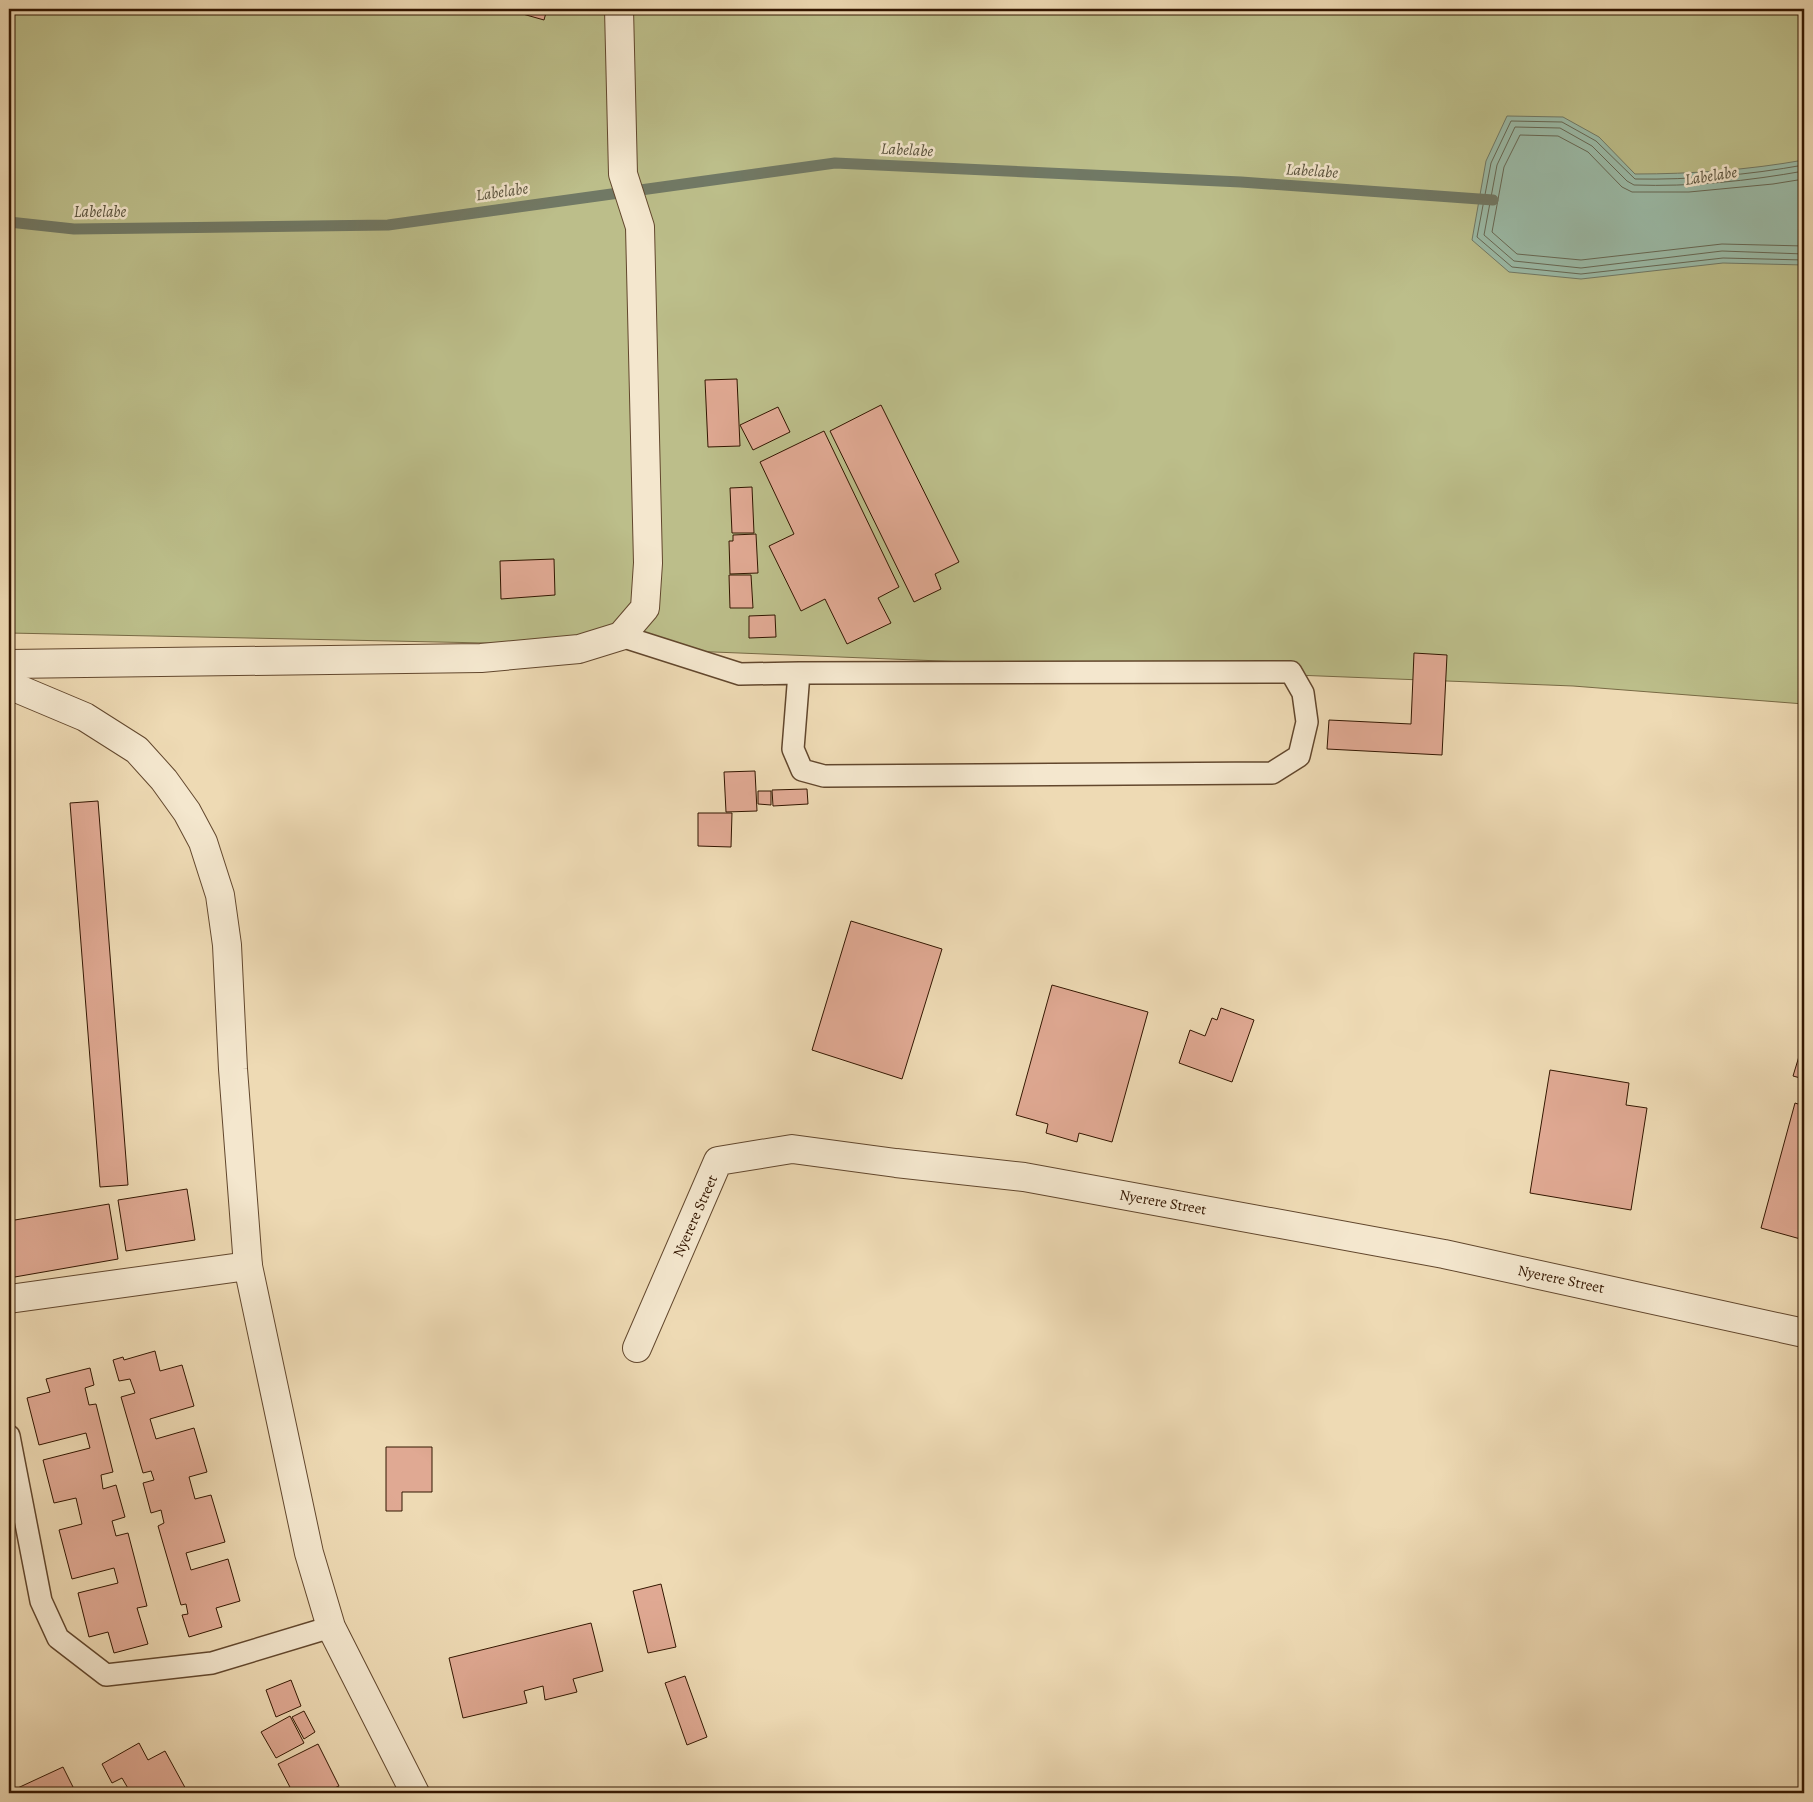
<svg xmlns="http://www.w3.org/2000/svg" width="1813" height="1802" font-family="Alegreya,serif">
  <rect width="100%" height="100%" fill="#eedab4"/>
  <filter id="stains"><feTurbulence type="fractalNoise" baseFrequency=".004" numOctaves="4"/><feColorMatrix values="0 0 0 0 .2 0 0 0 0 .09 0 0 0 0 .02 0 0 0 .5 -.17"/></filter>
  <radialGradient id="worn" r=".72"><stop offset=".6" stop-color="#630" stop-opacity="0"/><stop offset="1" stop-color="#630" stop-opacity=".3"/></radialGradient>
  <polygon fill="#bcbe8a" stroke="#786a45" points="9,9 1804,9 1804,704 1573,686 486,643 9,633"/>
  <path fill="#9bbba8" stroke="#717965" d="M1507,116L1563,117L1599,137L1635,174C1692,174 1748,170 1804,160V265L1723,263L1581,279L1509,272L1472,240L1486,161Z"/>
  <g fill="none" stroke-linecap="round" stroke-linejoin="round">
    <g stroke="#676854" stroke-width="1">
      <path d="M1804,165C1748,175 1691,180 1635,179L1596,141L1562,122L1511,121L1491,163L1477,237L1512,267L1581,274L1723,258L1804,260"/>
      <path d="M1804,171C1748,181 1691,187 1634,185L1627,181L1592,146L1560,128L1515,127L1497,165L1484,235L1514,261L1581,268L1722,251L1804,254"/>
      <polyline points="1804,179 1773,184 1689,192 1632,192 1622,187 1588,152 1558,136 1520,135 1504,167 1492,232 1517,254 1581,260 1722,244 1804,246"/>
    </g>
    <polyline stroke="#717965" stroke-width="11" points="9,222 74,229 388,225 835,163 1241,182 1493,200"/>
  </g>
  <g fill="#e0a993" stroke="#331600">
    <polygon points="505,9 547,9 544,20"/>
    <polygon points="737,379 740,446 708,447 705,380"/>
    <polygon points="881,405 959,562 935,574 941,589 914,602 830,431"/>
    <polygon points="778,407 790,432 753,450 740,425"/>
    <polygon points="824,431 899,587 878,598 891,623 847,644 825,599 801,611 769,546 794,534 760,462"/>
    <polygon points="752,487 754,533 732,533 730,488"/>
    <polygon points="756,534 758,573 730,574 729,541 733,541 733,535"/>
    <polygon points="554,559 555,595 501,599 500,561"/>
    <polygon points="729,575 751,575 753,608 730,608"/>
    <polygon points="775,615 776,637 749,638 749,616"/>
    <polygon points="1414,653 1447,655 1442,755 1327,749 1329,720 1411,724"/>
    <polygon points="755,771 757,811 726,812 724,772"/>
    <polygon points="807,789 808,804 773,806 772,790"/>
    <polygon points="758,791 771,791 771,805 758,804"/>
    <polygon points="98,801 128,1185 100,1187 70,803"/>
    <polygon points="698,813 732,813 731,847 698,846"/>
    <polygon points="851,921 942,949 902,1079 812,1050"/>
    <polygon points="1052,985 1148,1012 1112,1142 1079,1133 1077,1142 1046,1133 1048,1124 1016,1115"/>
    <polygon points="1221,1008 1254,1020 1232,1082 1179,1063 1190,1030 1205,1036 1212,1018 1217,1020"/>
    <polygon points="1804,1040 1804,1079 1793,1076"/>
    <polygon points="1550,1070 1629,1083 1626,1105 1647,1108 1631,1210 1530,1193"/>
    <polygon points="1795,1103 1804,1106 1804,1240 1761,1228"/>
    <polygon points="187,1189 195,1240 126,1251 118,1200"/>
    <polygon points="109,1204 118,1259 9,1278 9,1221"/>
    <polygon points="155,1351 160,1371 182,1365 194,1406 150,1419 156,1439 194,1428 207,1472 189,1477 195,1499 211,1495 225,1542 186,1553 191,1570 228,1559 240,1601 216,1608 222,1627 189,1637 182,1615 188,1614 186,1604 181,1605 158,1526 164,1523 161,1510 151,1513 143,1483 154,1480 151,1471 143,1473 121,1397 135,1393 130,1379 119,1381 113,1360 123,1357 124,1360"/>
    <polygon points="90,1368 94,1385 85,1388 89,1405 96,1404 113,1472 101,1475 103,1489 116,1485 125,1517 112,1521 116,1536 128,1533 147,1606 137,1608 148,1644 114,1653 108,1632 89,1637 78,1593 118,1583 114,1568 72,1579 59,1530 82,1524 76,1498 54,1503 43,1460 90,1448 86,1433 39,1445 27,1398 50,1392 46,1379"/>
    <polygon points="386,1447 432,1447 432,1492 402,1492 402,1511 386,1511"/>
    <polygon points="661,1584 676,1647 648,1653 633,1591"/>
    <polygon points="591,1623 603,1671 573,1679 577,1692 545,1700 543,1686 524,1691 527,1703 463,1718 449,1658"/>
    <polygon points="685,1676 707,1737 687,1745 665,1683"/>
    <polygon points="291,1680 301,1706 276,1717 266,1690"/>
    <polygon points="304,1711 315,1732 304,1739 292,1717"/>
    <polygon points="290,1716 304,1743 276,1758 261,1732"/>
    <polygon points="139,1743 148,1760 165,1751 188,1793 124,1793 129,1790 122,1778 112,1783 102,1764"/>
    <polygon points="318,1744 339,1786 324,1793 293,1793 278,1764"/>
    <polygon points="63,1767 76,1793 9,1793 9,1792"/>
  </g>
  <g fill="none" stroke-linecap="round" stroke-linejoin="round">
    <g stroke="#62472d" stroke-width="24">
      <g id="lane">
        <polyline points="621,636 740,674 799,673 1291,672 1303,693 1307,722 1299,756 1272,773 824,776 802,770 793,749 799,673"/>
        <polyline points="9,1436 41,1601 58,1638 106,1675 212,1663 331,1627"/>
      </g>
    </g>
    <g stroke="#62472d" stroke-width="30">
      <g id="street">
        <polyline points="9,664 481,658 579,649 621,636 645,608 648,563 640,227 623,174 619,9"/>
        <polyline points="9,685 85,717 137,750 164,780 187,812 203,842 220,895 227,945 233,1069 248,1266 309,1553 331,1627 415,1793"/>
        <polyline points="9,1299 248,1266"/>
        <polyline points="637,1348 718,1161 792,1149 896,1163 1024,1177 1444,1254 1804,1333"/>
      </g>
    </g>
    <use href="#lane" stroke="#f4e7ce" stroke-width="21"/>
    <use href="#street" stroke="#f4e7ce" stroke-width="28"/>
  </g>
  <g text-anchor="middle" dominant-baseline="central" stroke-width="5" stroke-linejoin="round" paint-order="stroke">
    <g font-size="15" fill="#331600" stroke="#f4e7ce">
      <text transform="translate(1163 1202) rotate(10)">Nyerere Street</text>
      <text transform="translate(695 1216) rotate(-66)">Nyerere Street</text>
      <text transform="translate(1561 1279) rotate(12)">Nyerere Street</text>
    </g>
    <g font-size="16" font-style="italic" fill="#57503b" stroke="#f4e7ce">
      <text transform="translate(907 150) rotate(3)">Labelabe</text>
      <text transform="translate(1312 171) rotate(4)">Labelabe</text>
      <text transform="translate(1711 176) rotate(-9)">Labelabe</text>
      <text transform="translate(502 192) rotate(-8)">Labelabe</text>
      <text x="100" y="212">Labelabe</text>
    </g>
  </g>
  <rect width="1813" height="1802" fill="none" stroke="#eedab4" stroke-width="30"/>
  <rect x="10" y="10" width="1793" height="1782" fill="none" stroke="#331600" stroke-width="2.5"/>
  <rect x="15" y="15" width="1783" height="1772" fill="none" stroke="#331600"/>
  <rect width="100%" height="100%" filter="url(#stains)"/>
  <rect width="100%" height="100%" fill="url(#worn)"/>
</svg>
